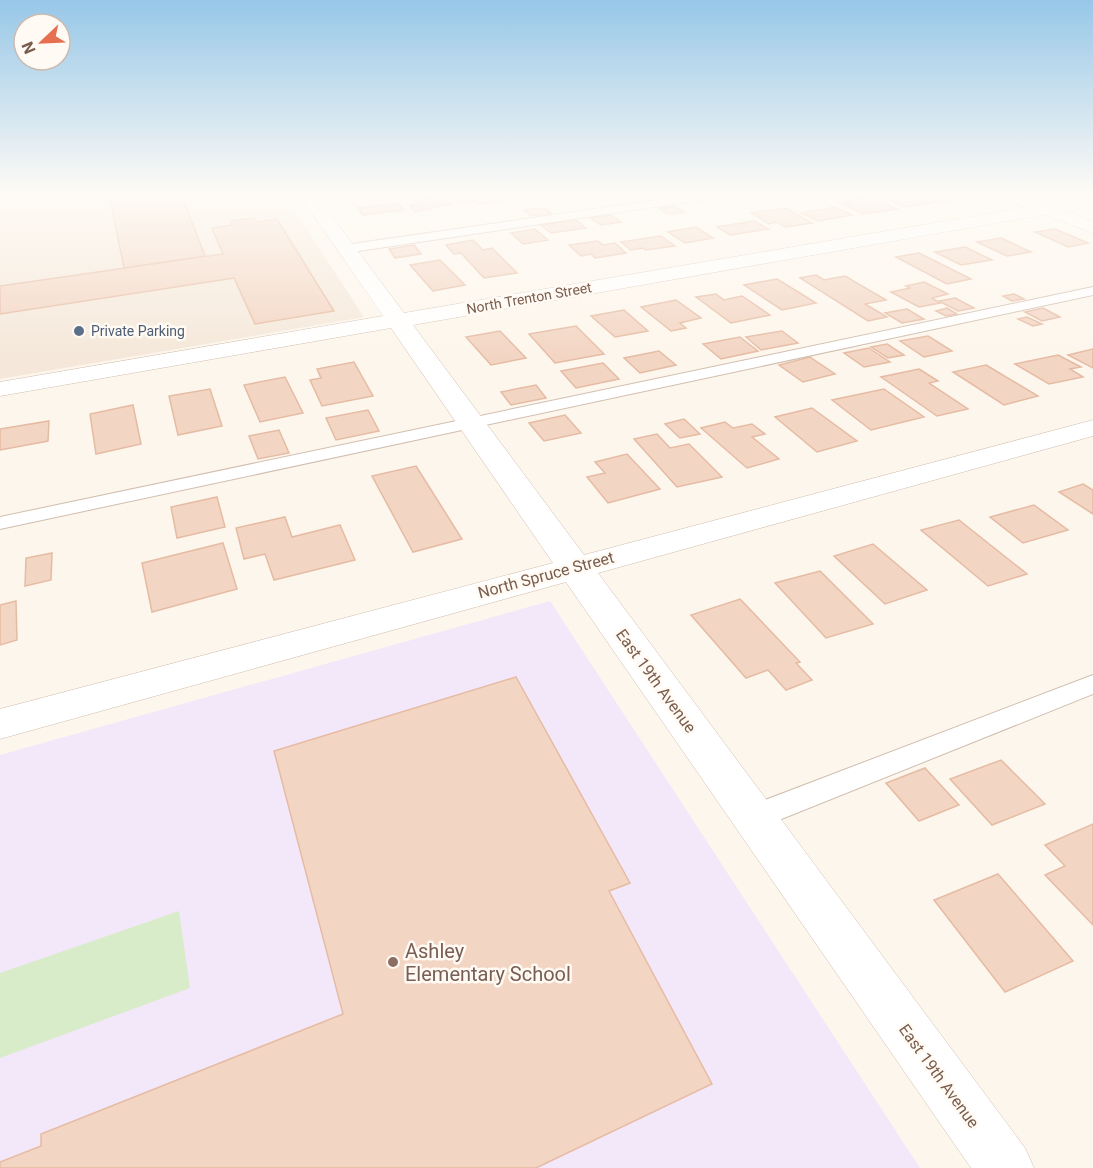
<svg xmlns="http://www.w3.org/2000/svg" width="1093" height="1168" font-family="Roboto,sans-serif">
  <rect width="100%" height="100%" fill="#fdf6ec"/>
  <polygon fill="#f5e8da" points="0,194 284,194 364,317 0,379"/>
  <polygon fill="#f3e8fa" points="550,601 920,1168 0,1168 0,755"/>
  <polygon fill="#d8ecc9" points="179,911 190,988 0,1058 0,973"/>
  <g fill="#f3d5c3" stroke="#e6bba3" stroke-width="1.5">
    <polygon points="109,194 181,194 205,256 124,268"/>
    <polygon points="463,194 495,194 503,201 476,204 473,201 460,203 453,195"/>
    <polygon points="504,194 546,194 511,199"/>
    <polygon points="867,194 897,209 862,214 843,204 852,203 848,201 861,199 853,195"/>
    <polygon points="898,194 919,194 938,202 904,207 881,196"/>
    <polygon points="928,194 972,194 977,196 945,201"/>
    <polygon points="445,197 452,204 415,212 410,205 420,204 416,200"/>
    <polygon points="397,203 404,210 363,215 357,208"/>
    <polygon points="674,206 684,212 668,214 659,208"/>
    <polygon points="835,207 852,215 818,221 801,213"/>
    <polygon points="544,208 552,214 531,216 524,210"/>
    <polygon points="786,208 812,223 785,227 777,222 769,224 751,213"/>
    <polygon points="611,215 621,222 601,225 590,218"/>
    <polygon points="254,218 257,222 277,219 334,311 255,324 234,278 0,314 0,286 223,254 212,228 232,225 231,221"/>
    <polygon points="576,220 586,228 551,233 541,225"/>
    <polygon points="754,221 769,229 730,235 717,227"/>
    <polygon points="696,227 713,238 685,243 668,232"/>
    <polygon points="535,229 548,240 523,244 511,233"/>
    <polygon points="1055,229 1088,243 1068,247 1035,232"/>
    <polygon points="661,236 675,246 646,250 643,248 631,250 621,242"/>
    <polygon points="1001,238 1031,252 1007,256 977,242"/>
    <polygon points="473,240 483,250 492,248 517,273 484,278 461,253 454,254 446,245"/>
    <polygon points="598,241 603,245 615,243 626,253 595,258 591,254 581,256 569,245"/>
    <polygon points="414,245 421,254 395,258 389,249"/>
    <polygon points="965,247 992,260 961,265 935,252"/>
    <polygon points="919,253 971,279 947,284 896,257"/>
    <polygon points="440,260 465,285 433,291 410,265"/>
    <polygon points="816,275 824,280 845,276 886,300 865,304 887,317 868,321 800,278"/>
    <polygon points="777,279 816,303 782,310 744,285"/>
    <polygon points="924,282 948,294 932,298 940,303 919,307 891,292 910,288 906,286"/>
    <polygon points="716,294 724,300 742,296 770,315 731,323 696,297"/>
    <polygon points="1014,294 1024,299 1012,301 1003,296"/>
    <polygon points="955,298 974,308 958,311 939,301"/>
    <polygon points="676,300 701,318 680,323 686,328 671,331 641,307"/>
    <polygon points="947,308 957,314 946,316 936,311"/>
    <polygon points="1043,308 1060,317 1042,321 1025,312"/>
    <polygon points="907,309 924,319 902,323 885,313"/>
    <polygon points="624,310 648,331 615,337 591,316"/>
    <polygon points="1027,317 1042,324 1033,326 1018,319"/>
    <polygon points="576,326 604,354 555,363 529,334"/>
    <polygon points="500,331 526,358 491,365 466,337"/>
    <polygon points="782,331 798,343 761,350 746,337"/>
    <polygon points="928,336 952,351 924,357 900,341"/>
    <polygon points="740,337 758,351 721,359 703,344"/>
    <polygon points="887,344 904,355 888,358 871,347"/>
    <polygon points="869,348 890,362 864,367 844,353"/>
    <polygon points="1093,349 1093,368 1068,355"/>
    <polygon points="659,351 676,365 640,373 624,358"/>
    <polygon points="1058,355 1081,367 1070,369 1083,377 1049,384 1015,364"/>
    <polygon points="810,357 835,374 803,382 779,365"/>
    <polygon points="354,362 373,396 322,406 310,380 321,378 317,369"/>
    <polygon points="603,363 619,379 576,388 561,371"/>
    <polygon points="986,365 1038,396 1004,405 953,372"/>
    <polygon points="919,369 938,381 929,383 968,409 937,416 881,377"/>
    <polygon points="285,377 303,413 260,422 244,385"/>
    <polygon points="536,385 546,398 511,405 501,392"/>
    <polygon points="210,389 222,426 178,435 169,396"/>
    <polygon points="884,389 924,417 871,430 832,400"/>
    <polygon points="133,405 141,444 96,454 90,414"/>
    <polygon points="812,408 857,441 817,452 775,417"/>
    <polygon points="368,410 379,431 336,440 326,418"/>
    <polygon points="565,415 581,433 544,441 529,423"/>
    <polygon points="684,419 700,434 680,438 665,424"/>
    <polygon points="49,421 48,441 0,450 0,429"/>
    <polygon points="725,422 733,428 752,424 765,434 752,437 779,459 747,468 701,428"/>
    <polygon points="279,430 289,453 258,459 249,436"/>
    <polygon points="657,434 670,448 689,444 722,477 677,487 634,439"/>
    <polygon points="627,454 660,489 608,503 587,477 605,473 595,462"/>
    <polygon points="416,466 462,539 413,552 372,476"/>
    <polygon points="1083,484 1093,490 1093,514 1059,492"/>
    <polygon points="217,497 225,527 177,538 171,507"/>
    <polygon points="1034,505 1068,530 1023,543 990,517"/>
    <polygon points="285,517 292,537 340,525 355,560 274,580 265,554 244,559 236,528"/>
    <polygon points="959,520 1027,574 988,586 921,530"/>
    <polygon points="223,543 237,589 152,612 142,563"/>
    <polygon points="873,544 927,590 885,604 834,556"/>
    <polygon points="52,553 51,580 25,586 26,558"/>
    <polygon points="820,571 873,624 826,638 775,583"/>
    <polygon points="740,599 800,662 796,663 812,680 786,690 768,670 746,678 691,615"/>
    <polygon points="16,601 17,640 0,645 0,605"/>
    <polygon points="516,677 630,883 609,891 712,1084 536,1168 0,1168 0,1162 41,1146 41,1134 343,1014 274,751"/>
    <polygon points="1001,760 1045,804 992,825 950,779"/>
    <polygon points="925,768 959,805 919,821 886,783"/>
    <polygon points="1093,824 1093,925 1045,875 1065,866 1045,845"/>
    <polygon points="998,874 1073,961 1005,992 934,900"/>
  </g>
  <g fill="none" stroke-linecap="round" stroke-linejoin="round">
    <g stroke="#d1beb0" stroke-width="2">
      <g id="lane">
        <polygon points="698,194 727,194 721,197 345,253 339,249 345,245"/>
        <polygon points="1093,287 1093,295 0,529 0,517"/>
        <polygon points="1093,675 1093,694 764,826 754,829 744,826 739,817 744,808"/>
      </g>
    </g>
    <g stroke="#d1beb0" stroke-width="1">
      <polygon id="street" points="299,194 315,194 404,313 1093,196 1093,206 413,325 584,555 1093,420 1093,436 598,573 1025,1148 1034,1168 971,1168 566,582 0,739 0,709 553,563 391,328 0,396 0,382 383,316"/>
    </g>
    <g stroke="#d6c0b0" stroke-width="1">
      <polygon id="secondary" points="1000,194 1023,194 1093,222 1093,233 1002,198"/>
    </g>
    <use href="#lane" fill="#fff" fill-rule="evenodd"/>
    <use href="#street" fill="#fff" fill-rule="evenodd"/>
    <use href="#secondary" fill="#fff" fill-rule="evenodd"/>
  </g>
  <linearGradient id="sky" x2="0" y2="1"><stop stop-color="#97c7e8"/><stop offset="0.54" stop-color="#fefbf6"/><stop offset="1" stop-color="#fefbf6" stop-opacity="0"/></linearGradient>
  <rect width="1093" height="357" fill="url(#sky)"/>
  <circle fill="#5c6f8a" stroke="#fffaf3" stroke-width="2" cx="79" cy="331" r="6"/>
  <circle fill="#8d6e63" stroke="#fffaf3" stroke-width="2" cx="393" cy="962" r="6"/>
  <g text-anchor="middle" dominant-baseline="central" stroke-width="5" stroke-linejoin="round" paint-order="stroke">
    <g font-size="14" fill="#7a5c4d" stroke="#fffaf3">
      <text transform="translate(529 298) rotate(-10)">North Trenton Street</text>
    </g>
    <g font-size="14" fill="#4e5e75" stroke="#fffaf3" text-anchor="start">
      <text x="91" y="331">Private Parking</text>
    </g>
    <g font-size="16" fill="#7a5c4d" stroke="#fffaf3">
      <text transform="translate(546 575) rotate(-15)">North Spruce Street</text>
      <text transform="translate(656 681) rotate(54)">East 19th Avenue</text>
      <text transform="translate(939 1076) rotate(54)">East 19th Avenue</text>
    </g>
    <g font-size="20" fill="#785e54" stroke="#fffaf3" text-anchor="start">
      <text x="405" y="951">Ashley<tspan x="405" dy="23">Elementary School</tspan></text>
    </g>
  </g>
  <g transform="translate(42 42) rotate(247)"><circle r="28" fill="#fffaf3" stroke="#cabbb1" stroke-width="1.5"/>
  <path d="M0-4.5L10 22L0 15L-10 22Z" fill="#e76f51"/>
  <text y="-9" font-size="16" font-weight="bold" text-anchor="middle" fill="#7a5c4d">N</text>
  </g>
</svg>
